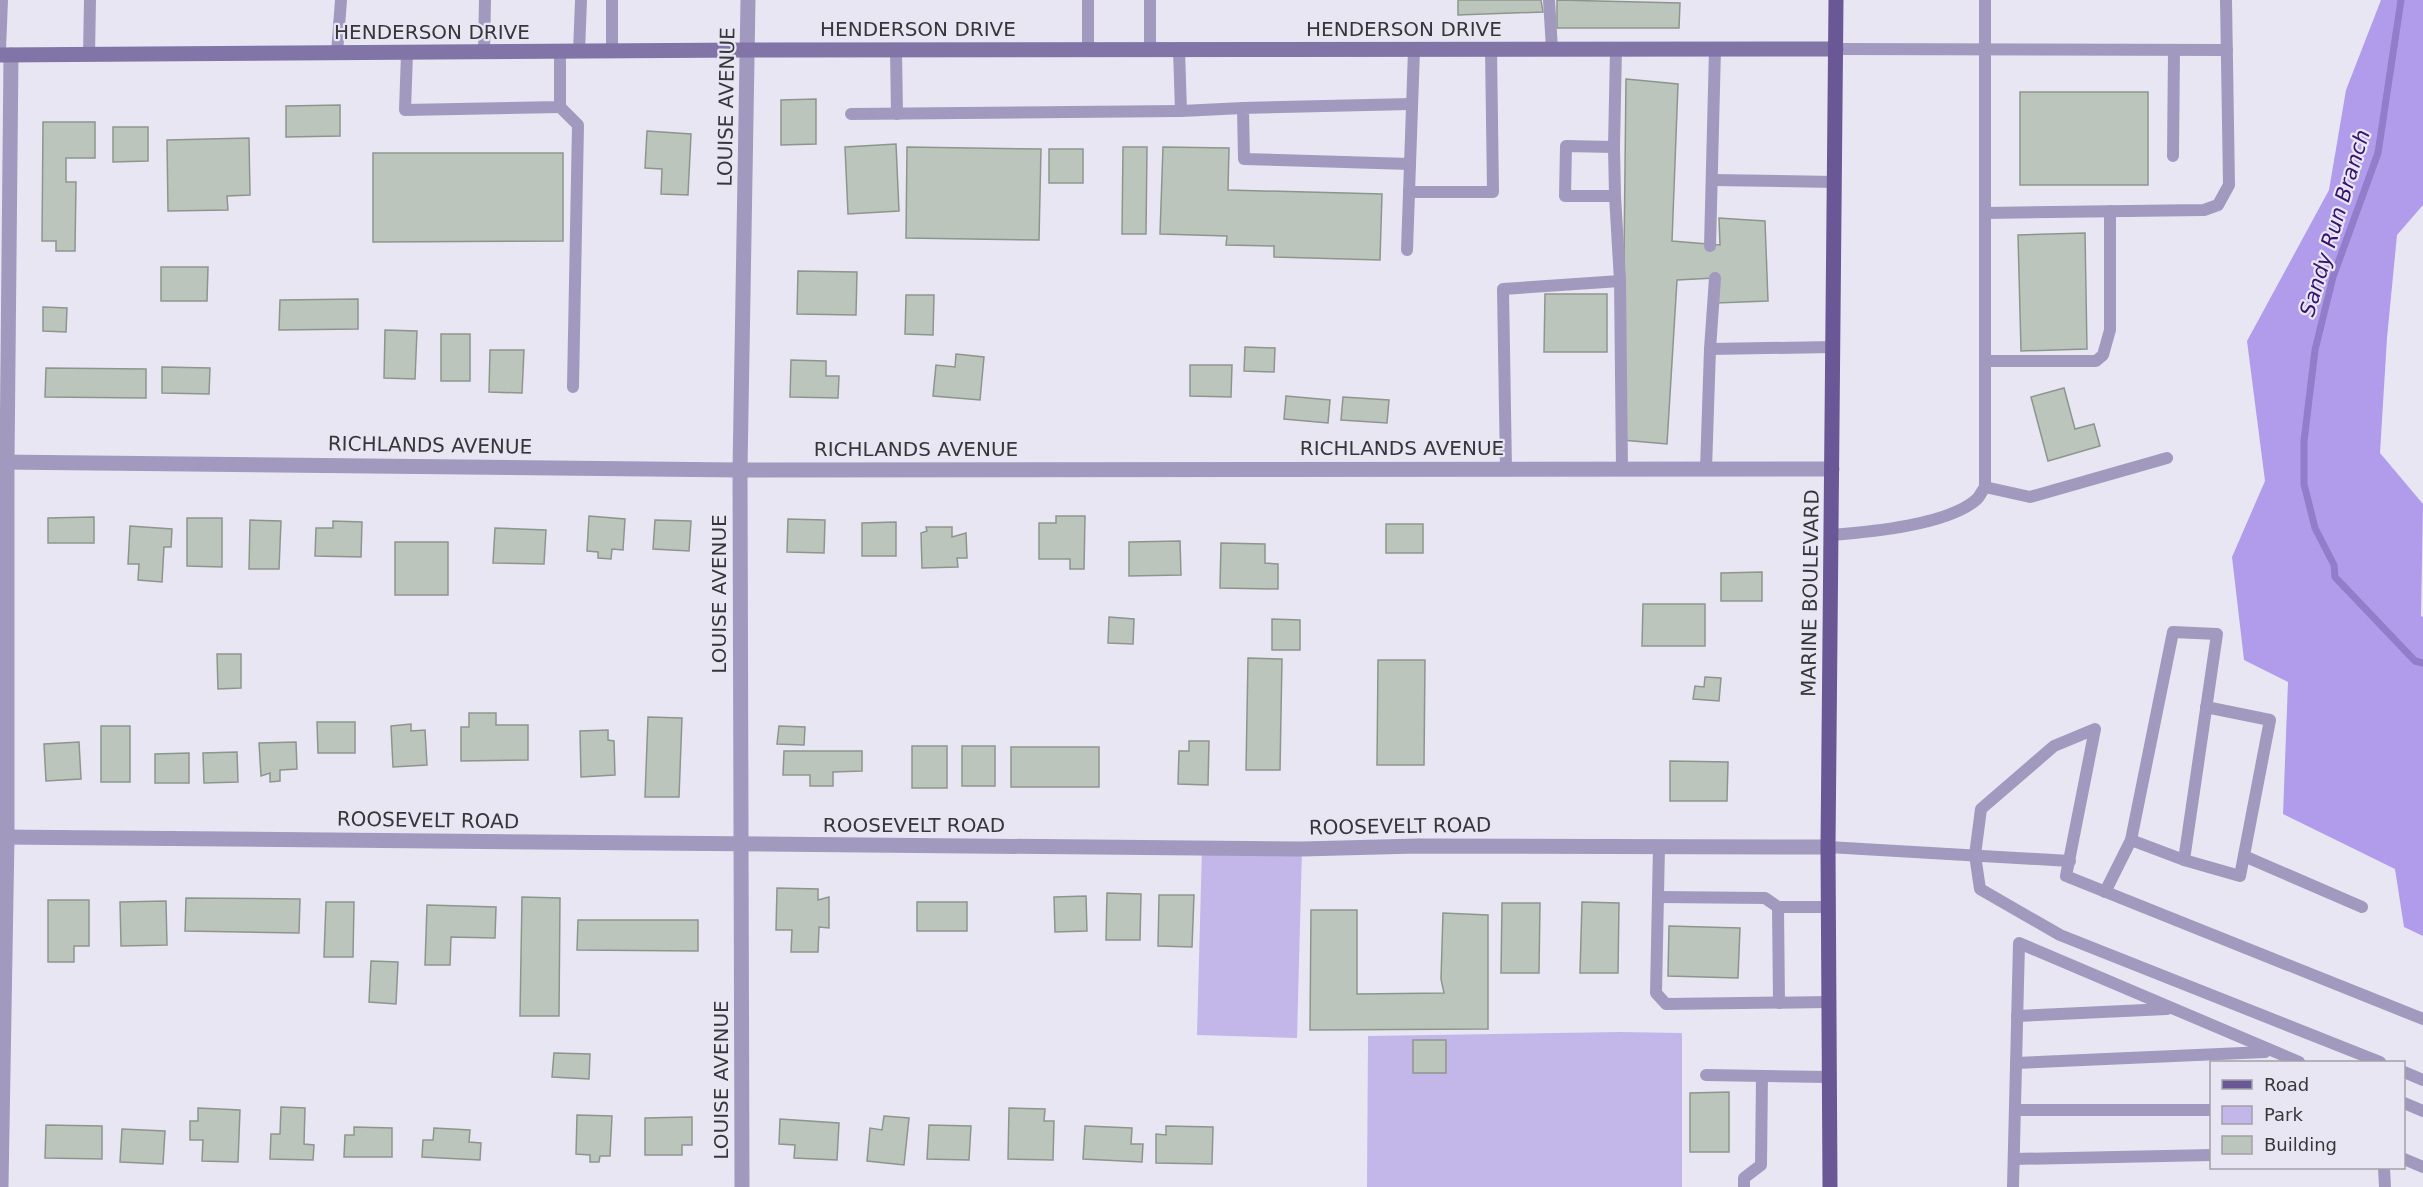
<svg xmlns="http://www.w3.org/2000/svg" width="2423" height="1187" font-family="'DejaVu Sans',sans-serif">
  <rect width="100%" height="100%" fill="#e9e6f3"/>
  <g fill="#c3b7ea">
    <polygon points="1202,847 1302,849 1297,1038 1197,1035"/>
    <polygon points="1620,1032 1682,1033 1682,1187 1367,1187 1368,1036"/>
  </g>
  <polygon fill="#b19ceb" points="2381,0 2423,0 2423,205 2397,235 2387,338 2380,453 2423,504 2421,616 2423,617 2423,936 2404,927 2395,869 2283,814 2288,682 2244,660 2232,557 2265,481 2247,341 2329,190 2346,90"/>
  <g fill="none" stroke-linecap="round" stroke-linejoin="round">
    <polyline stroke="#927dca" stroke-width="7" points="2401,0 2378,153 2333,277 2315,350 2304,441 2304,484 2315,528 2334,565 2335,577 2415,661 2423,663"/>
  </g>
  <g fill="#bbc5bb" stroke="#8d968d" stroke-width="1.5">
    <polygon points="1458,0 1541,0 1543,12 1458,15"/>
    <polygon points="1557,0 1680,3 1679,28 1557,28"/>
    <polygon points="1626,79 1678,84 1672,241 1720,245 1719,218 1765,221 1768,301 1716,303 1715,278 1677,280 1667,444 1622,440"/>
    <rect x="2020" y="92" width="128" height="93"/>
    <polygon points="816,99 816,144 781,145 781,100"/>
    <polygon points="340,105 340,136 286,137 286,106"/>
    <polygon points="43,122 95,122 95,158 66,158 66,182 76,182 75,251 56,251 56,241 42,241"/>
    <polygon points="113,127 148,127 148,161 113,162"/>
    <polygon points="647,131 691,134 688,195 661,194 662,169 645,168"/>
    <polygon points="249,138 250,195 227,196 228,210 168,211 167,140"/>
    <polygon points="896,144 899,211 848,214 845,147"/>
    <polygon points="907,147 1041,149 1039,240 906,238"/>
    <polygon points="1123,147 1147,147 1146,234 1122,234"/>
    <polygon points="1163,147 1229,148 1228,190 1382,194 1380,260 1274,257 1274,246 1226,245 1227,236 1160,234"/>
    <rect x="1049" y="149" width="34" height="34"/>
    <polygon points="373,153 563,153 563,241 373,242"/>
    <polygon points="2085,233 2087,349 2021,351 2018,235"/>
    <polygon points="161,267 208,267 207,301 161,301"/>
    <polygon points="798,271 857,272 856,315 797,314"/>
    <polygon points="1545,294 1607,294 1607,352 1544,352"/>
    <polygon points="906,295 934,295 933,335 905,334"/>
    <polygon points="358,299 358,329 279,330 280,300"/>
    <polygon points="43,307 67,308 66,332 43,331"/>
    <polygon points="385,330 417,331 415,379 384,378"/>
    <rect x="441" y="334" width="29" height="47"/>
    <polygon points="1245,347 1275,348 1274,372 1244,371"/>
    <polygon points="490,350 524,350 522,393 489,392"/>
    <polygon points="956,354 984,357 980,400 933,396 936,365 955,367"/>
    <polygon points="791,360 826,361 826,376 839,376 838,398 790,397"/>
    <polygon points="1190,365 1232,365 1231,397 1190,396"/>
    <polygon points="162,367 210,368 209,394 162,393"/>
    <polygon points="46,368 146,369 146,398 45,397"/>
    <polygon points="2064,388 2075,429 2094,424 2100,446 2048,461 2031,397"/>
    <polygon points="1286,396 1330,400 1328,423 1284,419"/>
    <polygon points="1343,397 1389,400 1387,423 1341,420"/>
    <polygon points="589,516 625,519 623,550 612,549 611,559 598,558 598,552 587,551"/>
    <polygon points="1056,516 1085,516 1084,569 1070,569 1070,559 1039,559 1039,523 1056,523"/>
    <polygon points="94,517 94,543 48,543 48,518"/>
    <polygon points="187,518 222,518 222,567 187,566"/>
    <polygon points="788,519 825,520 824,553 787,552"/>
    <polygon points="250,520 281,521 279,569 249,569"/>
    <polygon points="655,520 691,521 689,551 653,549"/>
    <polygon points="333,521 362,522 361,557 315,556 316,528 333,528"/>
    <polygon points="896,522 896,556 862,556 862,523"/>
    <rect x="1386" y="524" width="37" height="29"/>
    <polygon points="130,526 172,529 171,547 164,547 162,582 138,580 139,564 128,564"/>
    <polygon points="926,527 952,527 952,537 966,533 967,558 957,558 958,567 922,568 921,533 927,531"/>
    <polygon points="495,528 546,530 544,564 493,563"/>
    <polygon points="1180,541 1181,575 1129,576 1129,542"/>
    <rect x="395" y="542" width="53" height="53"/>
    <polygon points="1221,543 1265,544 1265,563 1278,564 1278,589 1220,588"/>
    <polygon points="1762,572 1762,601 1721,601 1721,573"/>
    <polygon points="1643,604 1705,604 1705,646 1642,646"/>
    <polygon points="1109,617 1134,619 1133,644 1108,643"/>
    <polygon points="1272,619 1300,620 1300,650 1272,650"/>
    <polygon points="217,654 241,654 241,688 218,689"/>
    <polygon points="1248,658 1282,659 1280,770 1246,770"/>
    <polygon points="1378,660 1425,660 1424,765 1377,765"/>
    <polygon points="1705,677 1721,678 1719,701 1693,699 1695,686 1704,687"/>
    <polygon points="469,713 496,713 496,725 528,725 528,760 461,761 461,727 469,727"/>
    <polygon points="648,717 682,718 679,797 645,797"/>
    <polygon points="317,722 355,722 355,753 318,753"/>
    <polygon points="411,724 411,731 425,730 427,765 393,767 391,726"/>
    <rect x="101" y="726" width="29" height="56"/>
    <polygon points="779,726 805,727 804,745 777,744"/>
    <polygon points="608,730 608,740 614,741 615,775 581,777 580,731"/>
    <polygon points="1189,741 1209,741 1208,785 1178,784 1179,751 1189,751"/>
    <polygon points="79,742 81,779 46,781 44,744"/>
    <polygon points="296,742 297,769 280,770 280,781 270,782 270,773 261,776 259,743"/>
    <rect x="912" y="746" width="35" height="42"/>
    <rect x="962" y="746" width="33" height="40"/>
    <rect x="1011" y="747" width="88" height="40"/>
    <polygon points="784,751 862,751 862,771 833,772 833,786 810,786 810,775 783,775"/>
    <polygon points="237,752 238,782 204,783 203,753"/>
    <polygon points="189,753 189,783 155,783 155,754"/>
    <polygon points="1670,761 1728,762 1727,801 1670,801"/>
    <polygon points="777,888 818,889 818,900 829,897 829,928 819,927 818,952 791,952 792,930 776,930"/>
    <polygon points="1107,893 1141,894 1140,940 1106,940"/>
    <polygon points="1159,895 1194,895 1192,947 1158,946"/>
    <polygon points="1086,896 1087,931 1055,932 1054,897"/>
    <polygon points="522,897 560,898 559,1016 520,1016"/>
    <polygon points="186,898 300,899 299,933 185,931"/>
    <polygon points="48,900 89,900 89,946 74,946 74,962 48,962"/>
    <polygon points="166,901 167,945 121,946 120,902"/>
    <polygon points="326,902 354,902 353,957 324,957"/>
    <rect x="917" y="902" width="50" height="29"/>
    <polygon points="1582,902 1619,903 1618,973 1580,973"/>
    <polygon points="1502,903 1540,903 1539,973 1501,973"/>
    <polygon points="427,905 496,907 495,938 451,937 450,965 425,965"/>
    <polygon points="1311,910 1357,910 1357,994 1444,993 1441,979 1443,913 1488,915 1488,1029 1310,1030"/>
    <polygon points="578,920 698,920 698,951 577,950"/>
    <polygon points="1669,926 1740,928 1738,978 1668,976"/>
    <polygon points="371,961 398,962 396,1004 369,1002"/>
    <rect x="1413" y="1040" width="33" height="33"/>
    <polygon points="554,1053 590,1054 589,1079 552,1077"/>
    <polygon points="1729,1092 1729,1152 1690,1152 1690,1093"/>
    <polygon points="281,1107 305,1108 304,1144 314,1145 313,1160 270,1159 271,1134 280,1134"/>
    <polygon points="198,1108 240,1110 238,1162 202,1161 203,1140 190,1140 190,1121 198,1121"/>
    <polygon points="1009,1108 1045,1109 1044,1121 1054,1121 1053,1160 1008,1159"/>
    <polygon points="577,1115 612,1116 610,1156 600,1156 599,1162 590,1162 590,1155 576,1154"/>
    <polygon points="884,1116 909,1118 904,1165 867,1161 870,1128 882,1130"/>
    <polygon points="692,1117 692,1145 682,1145 682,1155 645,1155 645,1118"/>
    <polygon points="780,1119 839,1123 837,1160 794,1158 795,1145 779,1144"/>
    <polygon points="46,1125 102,1126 102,1159 45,1158"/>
    <polygon points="929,1125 971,1126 969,1160 927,1159"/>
    <polygon points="1085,1126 1132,1128 1131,1144 1143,1144 1142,1162 1083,1159"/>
    <polygon points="1166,1126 1213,1127 1212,1164 1156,1163 1156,1134 1166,1135"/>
    <polygon points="354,1127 392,1128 392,1157 344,1157 345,1135 354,1135"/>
    <polygon points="434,1128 470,1130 469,1142 481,1143 480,1160 422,1157 423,1140 433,1140"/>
    <polygon points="122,1129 165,1131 163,1164 120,1162"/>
  </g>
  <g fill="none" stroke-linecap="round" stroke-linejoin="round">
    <g stroke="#a29abe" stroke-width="12">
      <polyline points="1088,0 1088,50"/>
      <polyline points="1549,0 1552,49"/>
      <polyline points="0,49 2,0"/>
      <polyline points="1616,49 1614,147 1566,146 1565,196 1615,196 1620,281 1622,469"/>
      <polyline points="1836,49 2227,50"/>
      <polyline points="896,50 897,114"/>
      <polyline points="1150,50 1150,0"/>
      <polyline points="1179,50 1181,111 1243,108"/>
      <polyline points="612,51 612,0"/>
      <polyline points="484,52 485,0"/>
      <polyline points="579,52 581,0"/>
      <polyline points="337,53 341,0"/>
      <polyline points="407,53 405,110 560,107 560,52"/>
      <polyline points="89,55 90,0"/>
      <polyline points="560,107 578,125 573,387"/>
      <polyline points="851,114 1181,111"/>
      <polyline points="1614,147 1615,196"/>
      <polyline points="2173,156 2174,50"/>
      <polyline points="1410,164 1244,159 1243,108 1411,104"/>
      <polyline points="1712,180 1835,182"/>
      <polyline points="1409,192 1493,192 1491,49"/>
      <polyline points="1985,213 2204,210 2218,205 2229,185 2226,0"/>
      <polyline points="1710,246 1715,49"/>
      <polyline points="1407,250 1414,50"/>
      <polyline points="1710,349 1833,347"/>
      <polyline points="1985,361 2096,361 2103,355 2110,330 2110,211"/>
      <polyline points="1506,469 1503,289 1620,281"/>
      <polyline points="1706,469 1710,349 1715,278"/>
      <polyline points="1985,487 2030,497 2167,458"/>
      <path d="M1832,535C1869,532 1949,525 1977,499C1980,496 1982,491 1985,487V0"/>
      <polyline points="2131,840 2184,860 2240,876 2270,720 2206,707"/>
      <polyline points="1659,846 1656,993 1666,1004 1829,1002"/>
      <polyline points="1828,847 2070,861"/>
      <polyline points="2244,856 2362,907"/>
      <polyline points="2105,892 2131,840 2173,632 2217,634 2184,860"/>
      <polyline points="1658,897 1765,898 1778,907 1779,1003"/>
      <polyline points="1778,907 1828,907"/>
      <polyline points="2017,1016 2167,1009"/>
      <polyline points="2380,1062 2060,935 1980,889 1975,855 1981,809 2054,746 2095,729 2066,876 2423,1019"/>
      <polyline points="2016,1063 2265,1052"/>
      <polyline points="2404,1072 2423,1080"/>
      <polyline points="1706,1075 1829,1077"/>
      <polyline points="2404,1103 2423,1111"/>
      <polyline points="2015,1110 2212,1110"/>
      <polyline points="2014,1159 2212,1155"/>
      <polyline points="2404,1159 2423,1167"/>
      <polyline points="2384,1168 2385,1187"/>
      <polyline points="1744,1187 1744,1178 1761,1165 1762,1076"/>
      <polyline points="2013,1187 2019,943 2299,1062"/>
    </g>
    <g stroke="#a29abe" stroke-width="15">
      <polyline points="0,462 740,470 1832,469"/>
      <polyline points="0,837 1302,849 1418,846 1828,847"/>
      <polyline points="1,1187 7,837 7,462 11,55"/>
      <polyline points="742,1187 740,470 748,0"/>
    </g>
    <polyline stroke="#8174a7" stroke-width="15" points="0,55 749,50 1836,49"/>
    <polyline stroke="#6a5896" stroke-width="15" points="1830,1187 1828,847 1836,0"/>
  </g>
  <g text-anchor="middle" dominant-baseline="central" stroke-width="4.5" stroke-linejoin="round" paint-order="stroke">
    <g font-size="20" fill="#37363b" stroke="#e9e6f3">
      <text x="918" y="29">HENDERSON DRIVE</text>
      <text x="1404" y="29">HENDERSON DRIVE</text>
      <text x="432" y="32">HENDERSON DRIVE</text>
      <text transform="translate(726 107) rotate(-89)">LOUISE AVENUE</text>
      <text transform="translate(430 445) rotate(1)">RICHLANDS AVENUE</text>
      <text x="1402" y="448">RICHLANDS AVENUE</text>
      <text x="916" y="449">RICHLANDS AVENUE</text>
      <text transform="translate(1810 593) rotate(-89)">MARINE BOULEVARD</text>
      <text transform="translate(719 594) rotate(-90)">LOUISE AVENUE</text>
      <text transform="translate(428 820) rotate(1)">ROOSEVELT ROAD</text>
      <text x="914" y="825">ROOSEVELT ROAD</text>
      <text transform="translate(1400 826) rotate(-1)">ROOSEVELT ROAD</text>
      <text transform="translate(721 1080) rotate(-90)">LOUISE AVENUE</text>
    </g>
    <g font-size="21" font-style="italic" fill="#39126f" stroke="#e9e6f3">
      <text transform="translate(2335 223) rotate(-73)">Sandy Run Branch</text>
    </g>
  </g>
  <rect x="2210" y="1061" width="195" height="108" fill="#e9e6f3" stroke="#a2a0a9" stroke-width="1.5"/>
  <rect x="2222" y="1080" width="30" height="9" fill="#6a5896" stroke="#a2a0a9" stroke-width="1.5"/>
  <text x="2264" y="1091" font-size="18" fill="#37363b">Road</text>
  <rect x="2222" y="1106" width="30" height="18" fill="#c3b7ea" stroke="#a2a0a9" stroke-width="1.5"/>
  <text x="2264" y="1121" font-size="18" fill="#37363b">Park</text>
  <rect x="2222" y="1136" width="30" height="18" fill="#bbc5bb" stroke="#a2a0a9" stroke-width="1.5"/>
  <text x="2264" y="1151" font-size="18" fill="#37363b">Building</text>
</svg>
